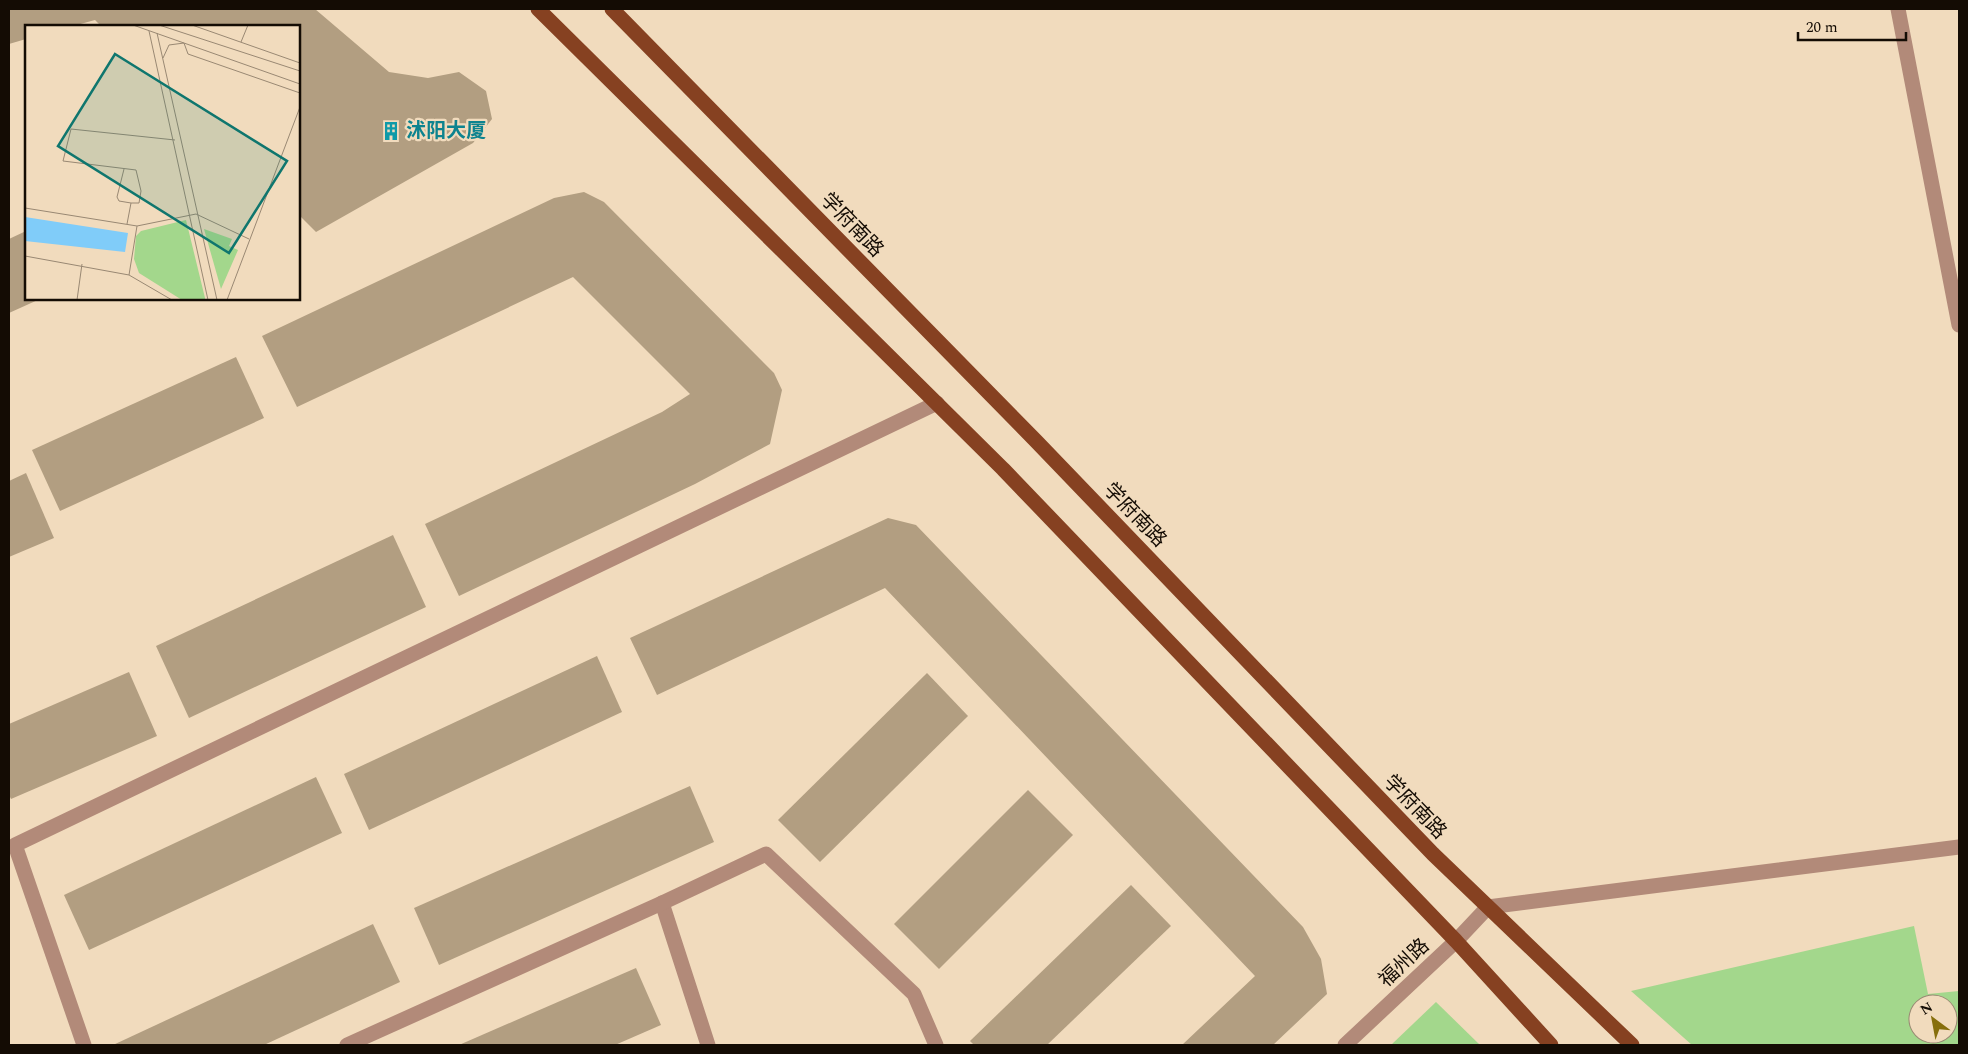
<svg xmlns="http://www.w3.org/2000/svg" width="1968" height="1054" font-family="Spectral,'Noto Sans SC',serif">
  <rect width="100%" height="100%" fill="#f1dbbd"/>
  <g fill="#a3d78c" fill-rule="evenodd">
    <path d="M1914,926L1928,994L1959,991V1045H1692L1631,991ZM1918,1004H1948V1034H1918Z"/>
    <polygon points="1436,1002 1480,1045 1391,1045"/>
  </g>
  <g fill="#b29e81">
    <polygon points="9,9 315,9 389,72 428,78 459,72 486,91 492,119 473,143 316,232 299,215 299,26 101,26 95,20 73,26 26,26 26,39 9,44"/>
    <polygon points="584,192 604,202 774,373 782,390 770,444 695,484 459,596 425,524 662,412 690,394 573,277 297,407 262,336 554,198"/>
    <polygon points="26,231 26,299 40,299 9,313 9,239"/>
    <polygon points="236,357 264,418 60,511 32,450"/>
    <polygon points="26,473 54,538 9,557 9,481"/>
    <polygon points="888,518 916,525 1303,927 1321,959 1327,994 1273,1045 1182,1045 1255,976 885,588 657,695 630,638"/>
    <polygon points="393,535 426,607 189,718 156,646"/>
    <polygon points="597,656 622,712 369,830 344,774"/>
    <polygon points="129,672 157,736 11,799 9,795 9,724"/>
    <polygon points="927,673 968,716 820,862 778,820"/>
    <polygon points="316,777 342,833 89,950 64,895"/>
    <polygon points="690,786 714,842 439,965 414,908"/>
    <polygon points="1028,790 1073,835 939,969 894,924"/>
    <polygon points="1131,885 1171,926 1047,1045 974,1045 970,1041"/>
    <polygon points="373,924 400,982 264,1045 113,1045"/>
    <polygon points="636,968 661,1025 615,1045 459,1045"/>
  </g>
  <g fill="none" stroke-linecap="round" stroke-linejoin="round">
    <g stroke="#b28a79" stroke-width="15">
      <polyline points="1898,9 1959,325"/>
      <polyline points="662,903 708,1045"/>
      <polyline points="84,1045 15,845 937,403"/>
      <polyline points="347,1045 662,903 766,854 914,994 936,1045"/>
      <polyline points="1345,1045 1456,941 1488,907 1959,847"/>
    </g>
    <g stroke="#864121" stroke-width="15">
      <polyline points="538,9 1003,469 1456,941 1551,1045"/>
      <polyline points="612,9 1036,441 1433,854 1632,1045"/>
    </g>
  </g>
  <defs>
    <g id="building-bare" transform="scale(1.5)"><path d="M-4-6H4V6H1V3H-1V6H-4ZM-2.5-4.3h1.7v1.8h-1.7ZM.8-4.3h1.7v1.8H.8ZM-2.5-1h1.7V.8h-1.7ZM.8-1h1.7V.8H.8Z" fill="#0f9aa8" stroke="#f1dbbd" stroke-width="2.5" paint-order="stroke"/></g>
  </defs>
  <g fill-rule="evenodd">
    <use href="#building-bare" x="391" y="131"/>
  </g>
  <g text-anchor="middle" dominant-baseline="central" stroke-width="4.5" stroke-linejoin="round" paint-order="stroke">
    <g font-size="20" font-weight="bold" fill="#0d838f" stroke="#f1dbbd" text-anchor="start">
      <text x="406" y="131">沭阳大厦</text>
    </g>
    <g font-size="20" fill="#140c04" stroke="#f1dbbd">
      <text transform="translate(852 225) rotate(46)">学府南路</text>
      <text transform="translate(1135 515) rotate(46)">学府南路</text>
      <text transform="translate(1415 807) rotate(46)">学府南路</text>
      <text transform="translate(1404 963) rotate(-43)">福州路</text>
    </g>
  </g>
  <g transform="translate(25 25)">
    <rect width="275" height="275" fill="#f1dbbd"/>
    <path d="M161,195L180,273V275H157L114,248L109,234L111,211L116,206ZM179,204L207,214L204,221L213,225L196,264Z" fill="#a3d78c"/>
    <path d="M0,192L103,208L100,227L0,216Z" fill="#80ccf9"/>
    <path fill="none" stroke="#998873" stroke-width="1" d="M108,0L275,59M134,0L275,46M167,0L275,38M124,6L183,275M132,8L192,275M216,17L223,0M138,33L144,20L159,18L163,29L275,68M99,144L92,172L94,176L106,178M0,183L112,201L171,189L224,214M102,199L106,178H114L116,166L111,145L38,136L46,104L150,115M0,231L104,250L147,275M104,250L112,201M52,275L57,239M202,275L275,82"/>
    <path fill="#0f766e" fill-opacity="0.15" stroke="#0f766e" stroke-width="2.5" d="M90,29L262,136L204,228L33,121Z"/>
    <rect width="275" height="275" fill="none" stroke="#140c04" stroke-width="2.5"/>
  </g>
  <rect width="1968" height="1054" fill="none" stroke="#140c04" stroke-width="20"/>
  <g transform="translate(1933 1019) rotate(328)"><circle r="24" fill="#f1dbbd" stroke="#998873"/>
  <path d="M0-4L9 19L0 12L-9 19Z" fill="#866e0c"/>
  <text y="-8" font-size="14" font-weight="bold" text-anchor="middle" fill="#140c04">N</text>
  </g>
  <path d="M1798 32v8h108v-8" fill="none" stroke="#140c04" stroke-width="2.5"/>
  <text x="1806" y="32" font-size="15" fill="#140c04" stroke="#f1dbbd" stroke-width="4" paint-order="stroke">20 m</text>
</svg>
